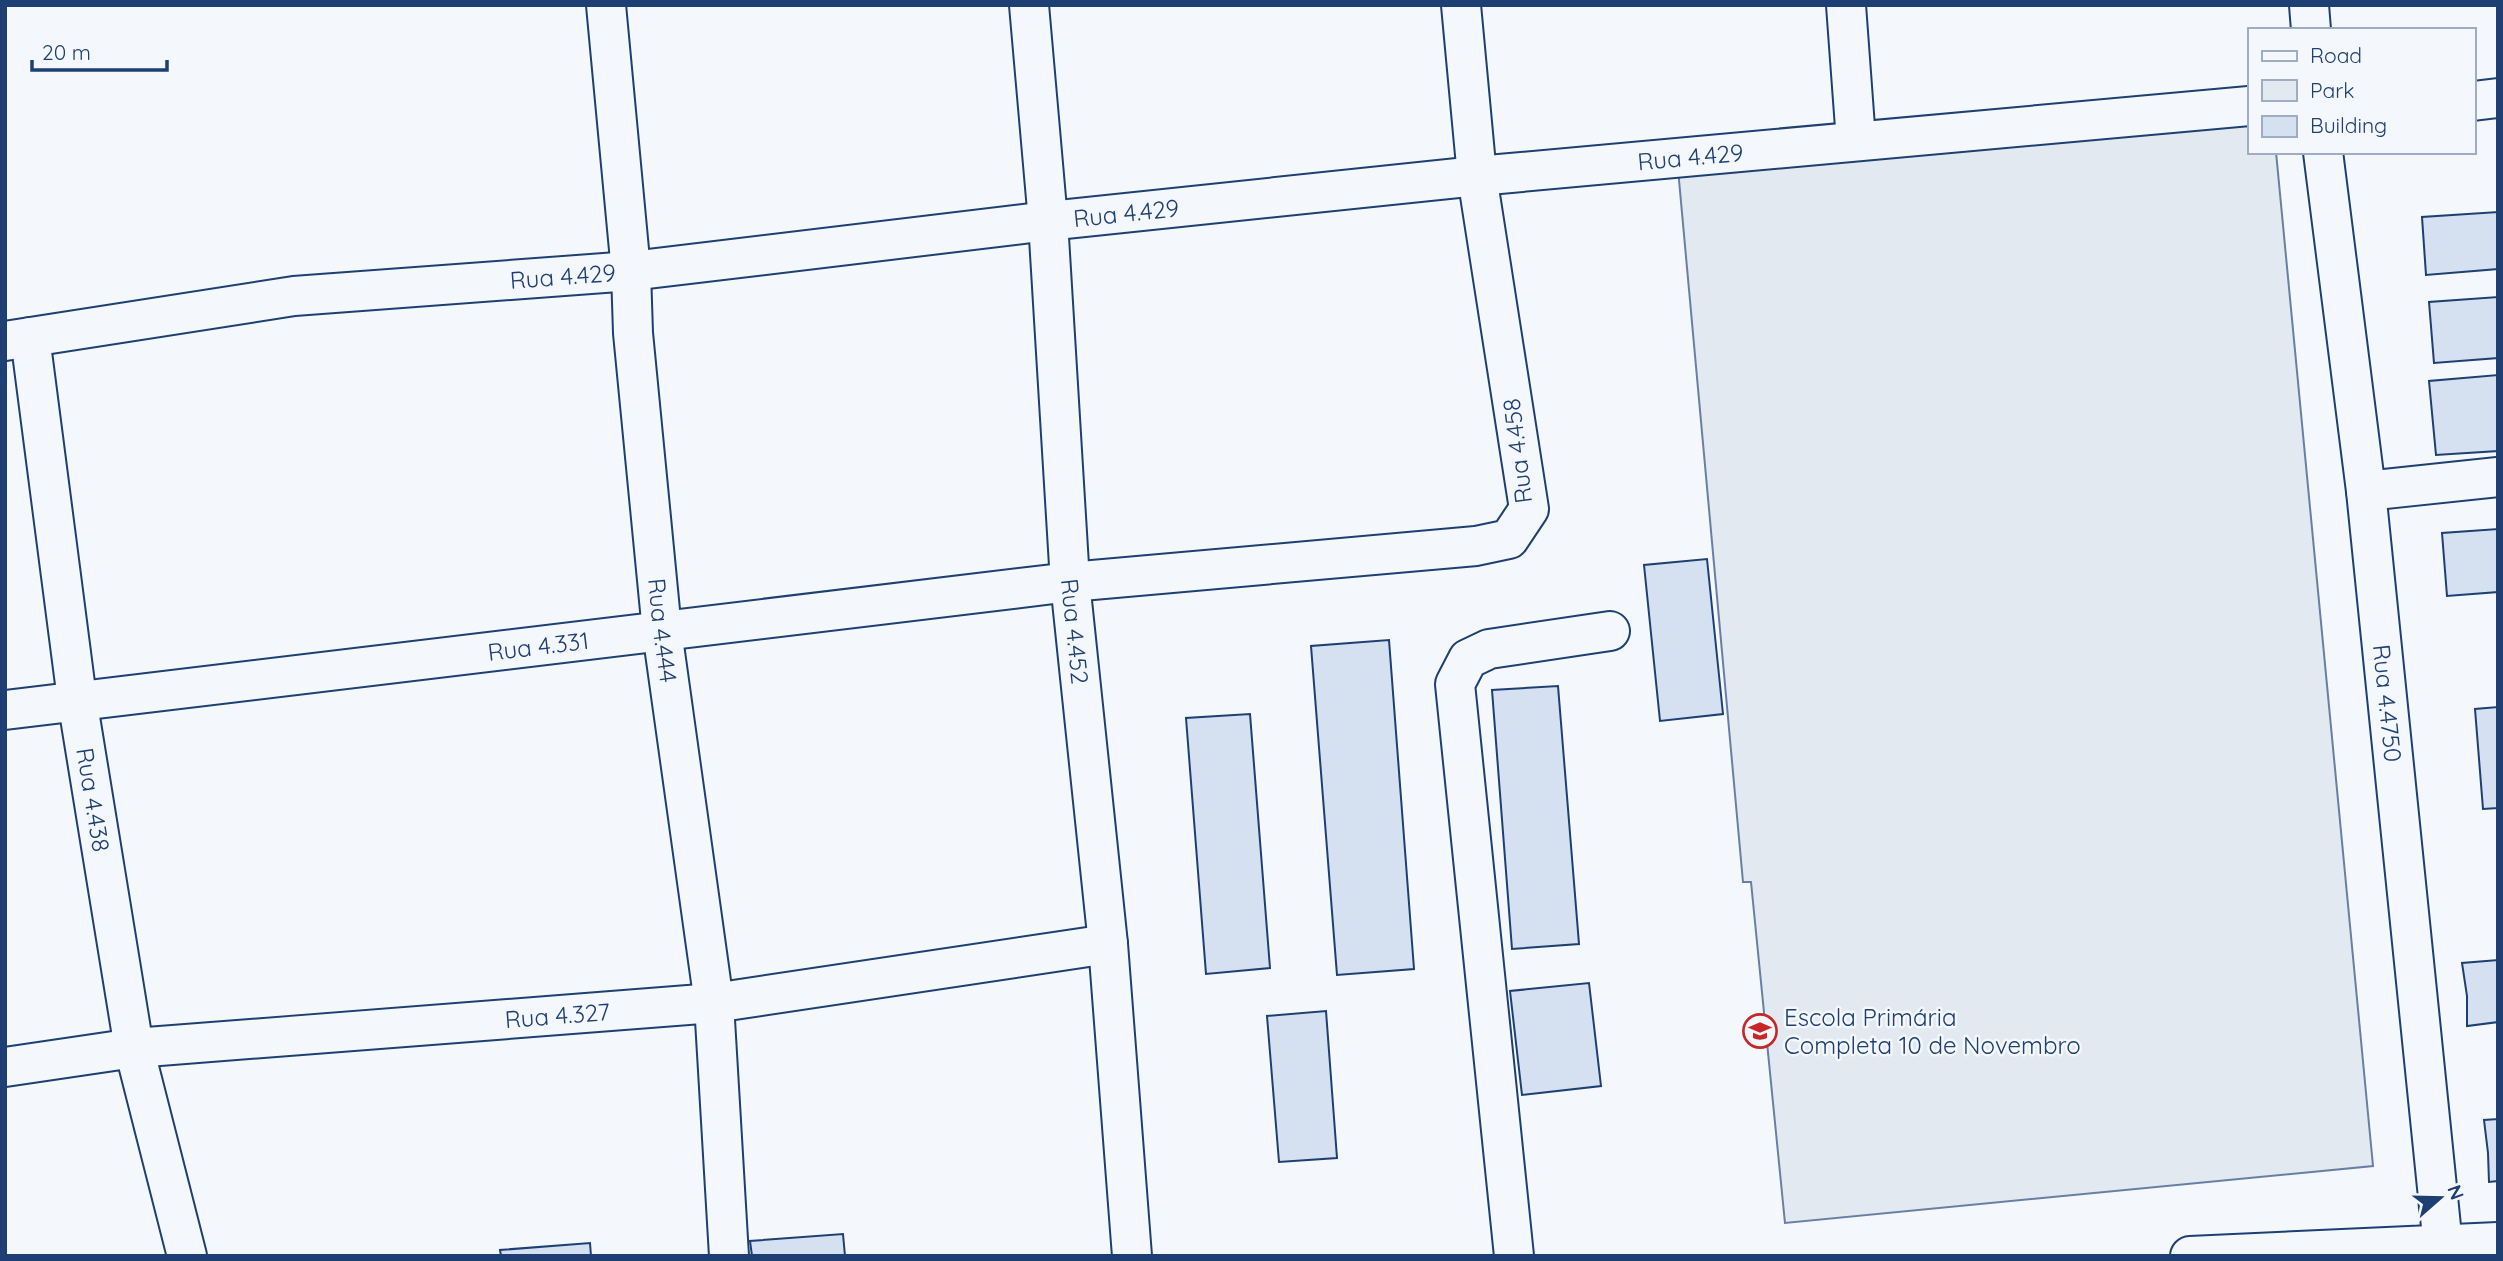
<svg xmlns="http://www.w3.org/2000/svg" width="2503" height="1261" font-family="Quicksand,sans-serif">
  <rect width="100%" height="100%" fill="#f4f7fb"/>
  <polygon fill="#e3e9f0" stroke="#687fa3" stroke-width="2" points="2249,106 2249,152 2276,152 2373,1166 1785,1223 1751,882 1743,882 1677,158"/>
  <g fill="#d5e0f0" stroke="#1d3f73" stroke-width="2">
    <polygon points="2498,212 2498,269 2426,275 2422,217"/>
    <polygon points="2498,297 2498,358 2434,363 2429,302"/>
    <polygon points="2498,375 2498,451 2436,455 2429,381"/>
    <polygon points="2498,529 2498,592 2447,596 2442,533"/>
    <polygon points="1707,559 1723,714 1660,721 1644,565"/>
    <polygon points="1389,640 1414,969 1337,975 1311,646"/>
    <polygon points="1558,686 1579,944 1512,949 1492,690"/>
    <polygon points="2498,707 2498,808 2483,809 2475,709"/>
    <polygon points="1250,714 1270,968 1206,974 1186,718"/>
    <polygon points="2498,960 2498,1022 2467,1026 2467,996 2462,963"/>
    <polygon points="1589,983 1601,1086 1522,1095 1510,991"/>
    <polygon points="1326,1011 1337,1158 1279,1162 1267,1016"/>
    <polygon points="2498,1119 2498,1181 2489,1182 2488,1153 2484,1120"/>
    <polygon points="843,1234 845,1256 752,1256 750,1241"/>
    <polygon points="590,1243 591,1256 501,1256 500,1250"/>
  </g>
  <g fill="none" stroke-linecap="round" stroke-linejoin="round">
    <g stroke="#1d3f73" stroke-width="42">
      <g id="minor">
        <path id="s1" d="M606,5L631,271L633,333L662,631L714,1003L729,1256"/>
        <path id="s2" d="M1029,5L1048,221L1070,582L1108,944L1132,1256"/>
        <polyline points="1846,5 1856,141"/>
        <polyline points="2309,5 2311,30"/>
        <polyline points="2473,101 2498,98"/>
        <path id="s3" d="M2323,152L2366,491L2444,1256"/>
        <path id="s4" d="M30,337L77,699L134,1048L187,1256"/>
        <path id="s5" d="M5,341L294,296L631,271L1048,221L1477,176L2249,106"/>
        <polyline points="2366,491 2498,477"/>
        <path id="s6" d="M5,710L1070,582L1476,546L1509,539L1529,509L1477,176L1461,5"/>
        <path id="s7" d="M5,1067L134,1048L714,1003L1108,944"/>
        <polyline points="1514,1256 1455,684 1468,659 1489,649 1610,631"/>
        <polyline points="2190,1256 2498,1242"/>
      </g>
    </g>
    <use href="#minor" stroke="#f4f7fb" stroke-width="38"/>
  </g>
  <defs>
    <g id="school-ring" transform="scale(1.75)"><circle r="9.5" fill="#f4f7fb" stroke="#c62828" stroke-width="1.5"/><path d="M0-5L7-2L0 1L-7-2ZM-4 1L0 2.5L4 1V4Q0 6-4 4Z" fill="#c62828"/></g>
  </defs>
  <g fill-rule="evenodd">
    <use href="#school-ring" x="1760" y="1031"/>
  </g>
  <g text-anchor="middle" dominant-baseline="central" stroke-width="5" stroke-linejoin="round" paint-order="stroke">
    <g font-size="24" fill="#1d3f73" stroke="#f4f7fb">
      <text stroke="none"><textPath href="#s5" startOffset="1696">Rua 4.429</textPath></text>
      <text stroke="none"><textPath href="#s5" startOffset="1129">Rua 4.429</textPath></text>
      <text stroke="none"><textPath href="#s5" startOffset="562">Rua 4.429</textPath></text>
      <text transform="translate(1517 451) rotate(-97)">Rua 4.458</text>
      <text stroke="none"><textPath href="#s1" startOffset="628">Rua 4.444</textPath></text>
      <text stroke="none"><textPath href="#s2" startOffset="628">Rua 4.452</textPath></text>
      <text stroke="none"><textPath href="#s6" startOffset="537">Rua 4.331</textPath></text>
      <text stroke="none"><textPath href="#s3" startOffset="555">Rua 4.4750</textPath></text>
      <text stroke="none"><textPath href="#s4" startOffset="467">Rua 4.438</textPath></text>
      <text stroke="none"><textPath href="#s7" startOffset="555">Rua 4.327</textPath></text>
    </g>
    <g font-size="24" fill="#1d3f73" stroke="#f4f7fb" text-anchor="start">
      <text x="1784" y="1017">Escola Primária<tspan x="1784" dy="28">Completa 10 de Novembro</tspan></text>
    </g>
  </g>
  <rect width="2503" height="1261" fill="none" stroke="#1d3f73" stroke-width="14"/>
  <rect x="2248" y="28" width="228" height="126" fill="#f4f7fb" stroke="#9eadc5" stroke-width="2"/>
  <rect x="2262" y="51" width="35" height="10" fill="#f4f7fb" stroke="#9eadc5" stroke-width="2"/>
  <text x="2310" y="63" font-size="21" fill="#1d3f73">Road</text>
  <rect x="2262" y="80" width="35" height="21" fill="#e3e9f0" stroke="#9eadc5" stroke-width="2"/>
  <text x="2310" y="98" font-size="21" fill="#1d3f73">Park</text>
  <rect x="2262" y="116" width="35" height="21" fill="#d5e0f0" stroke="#9eadc5" stroke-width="2"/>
  <text x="2310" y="133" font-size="21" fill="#1d3f73">Building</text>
  <g transform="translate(2440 1198) rotate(70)" stroke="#f4f7fb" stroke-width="5" paint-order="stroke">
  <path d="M0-5L12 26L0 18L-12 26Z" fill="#1d3f73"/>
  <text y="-10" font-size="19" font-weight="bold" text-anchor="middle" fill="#1d3f73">N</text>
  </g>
  <path d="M32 60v10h135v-10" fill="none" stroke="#1d3f73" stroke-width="3.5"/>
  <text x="42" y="60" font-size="21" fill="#1d3f73" stroke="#f4f7fb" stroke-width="5" paint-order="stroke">20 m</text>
</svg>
